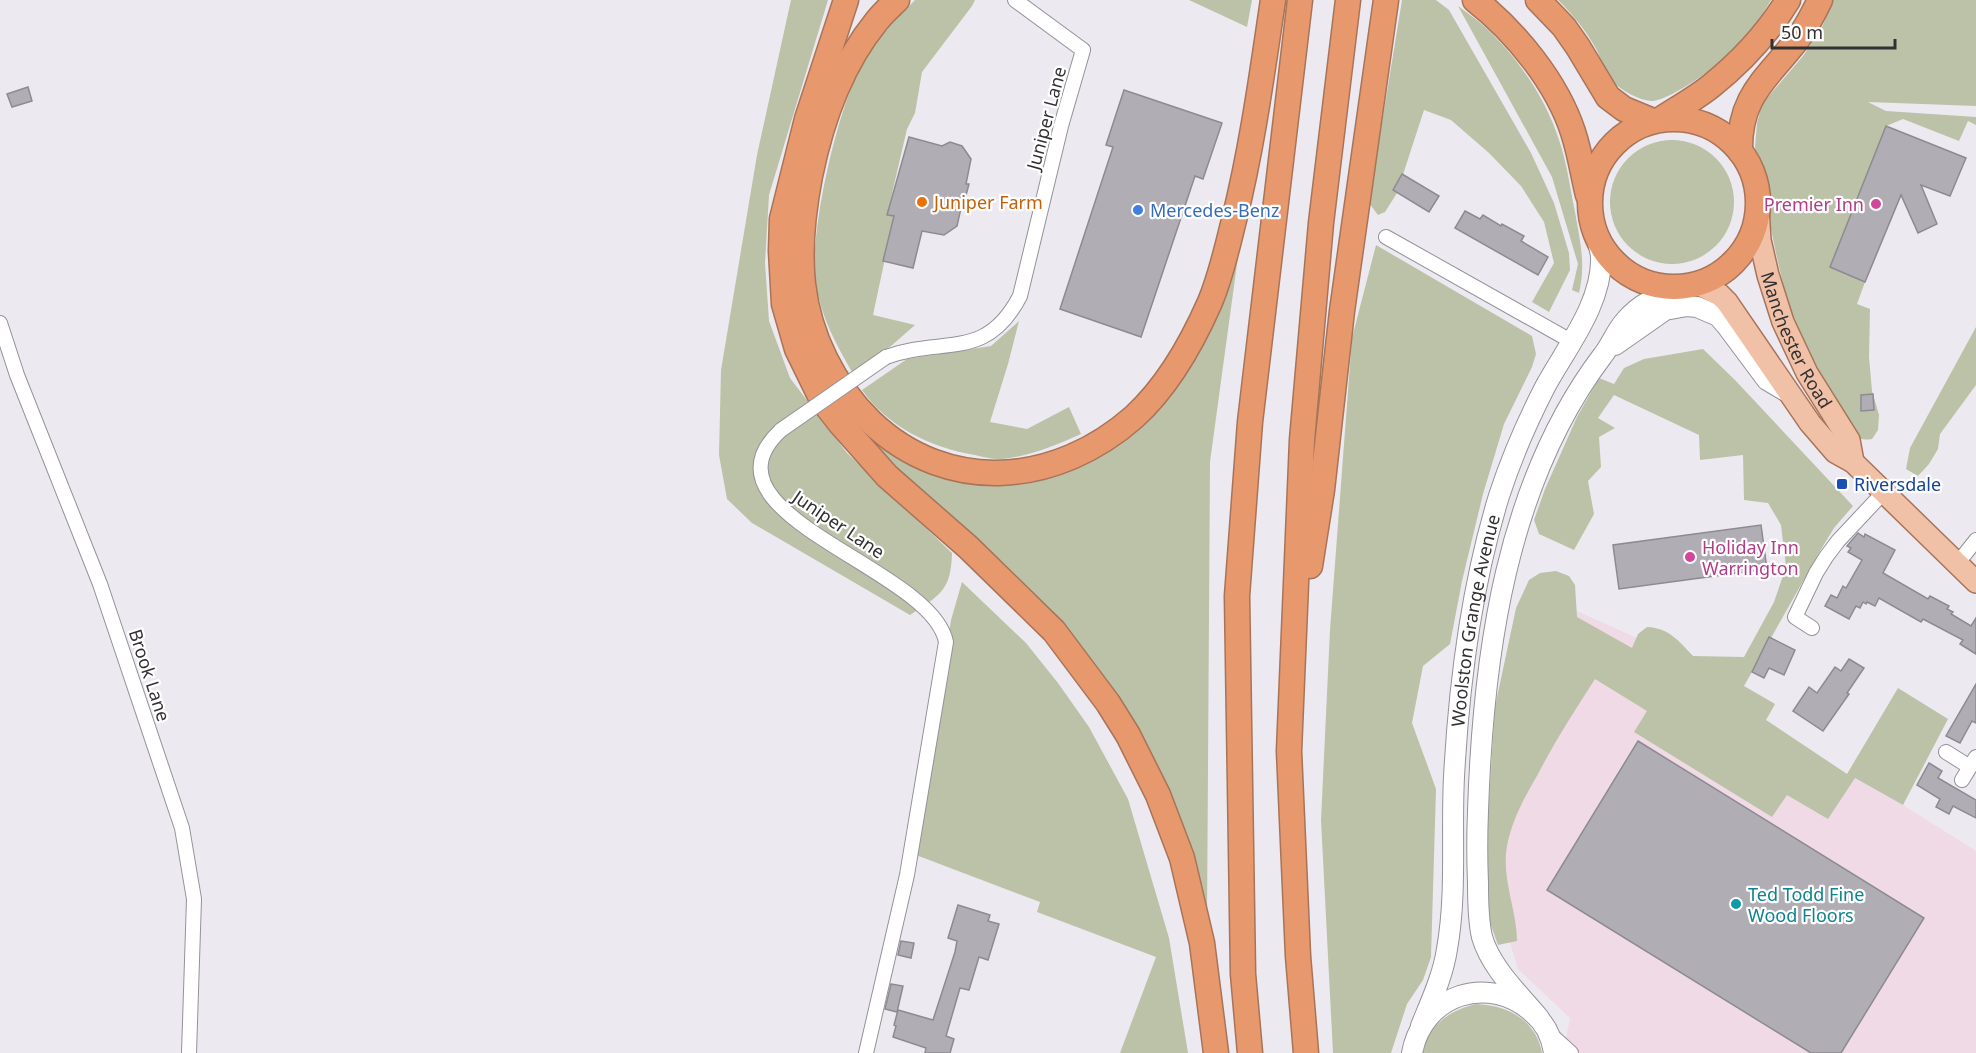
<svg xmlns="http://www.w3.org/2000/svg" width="1976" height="1053" font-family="'Noto Sans',sans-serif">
  <rect width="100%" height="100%" fill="#ede9f1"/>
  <polygon fill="#f0dae6" points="1539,594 1744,686 1775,704 1766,720 1847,774 1903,805 1976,851 1976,1053 1563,1053 1570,1018 1518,969 1495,893"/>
  <g fill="#bbc2a7">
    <path d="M791,0H828L769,195L765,263L769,321L790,378L847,453L952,553C951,591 940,595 910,615L752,523L727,499L719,455L721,370L757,155Z"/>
    <path d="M915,0H975L972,6L922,72L915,113L907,129L887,215L894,216L873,315L915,325L891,346L852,372C836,344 821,317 816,284C808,236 838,105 863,63C877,39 895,20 915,0Z"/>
    <polygon points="1189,0 1252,0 1247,27"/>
    <polygon points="1402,0 1436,0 1449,10 1531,153 1554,203 1569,253 1570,270 1549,312 1532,302 1554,263 1544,222 1521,186 1489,153 1451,120 1424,110 1397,193 1385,212 1378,215 1369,203"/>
    <path d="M1558,0H1771C1761,17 1750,34 1736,49C1723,62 1669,102 1651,101C1639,100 1623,91 1614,83C1605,75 1601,57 1595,47C1585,29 1573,15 1558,0Z"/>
    <path d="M1833,0H1976V106L1868,102L1886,111L1976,117V125L1968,121L1959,141L1903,119L1886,126L1830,267L1865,282L1857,304L1870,309L1869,357L1872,391L1879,415L1878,430L1872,439C1859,441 1856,437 1847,428L1803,344L1787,301L1775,249L1755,147L1757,123L1762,104L1803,56L1823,25Z"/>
    <path d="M1458,6C1467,13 1478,20 1487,29C1518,58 1546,99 1559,140C1567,163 1570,188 1575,212C1580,241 1586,264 1579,293L1572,290L1578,264L1552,177Z"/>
    <circle cx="1672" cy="202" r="62"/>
    <polygon points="1240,242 1210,462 1207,921 1146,748 1100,672 1036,597 887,460 856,419 900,455 1056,475 1097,457 1143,422"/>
    <polygon points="1376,245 1532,336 1536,354 1532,367 1504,424 1483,494 1462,581 1450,644 1423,666 1412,723 1436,789 1431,957 1423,980 1407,1004 1391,1053 1333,1053 1321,820 1330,630 1352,338"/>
    <path d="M1019,321L1008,364L990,422L1027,429L1069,407L1081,434C1056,445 1031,456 1003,459C994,460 984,457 975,455C931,448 888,427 862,390L907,359L991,346Z"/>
    <polygon points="1976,327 1976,385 1940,434 1938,449 1929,464 1918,476 1906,469 1910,448"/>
    <path d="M1703,349L1735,380L1853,506L1834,528L1820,551L1744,686L1775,704L1766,720L1847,774L1898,688L1948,719L1903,805L1855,778L1828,819L1787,795L1772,817L1634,732L1647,711L1595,679C1575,710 1555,741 1538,774C1525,796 1512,820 1507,846C1501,878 1517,910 1517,941L1498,945L1489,920L1486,847L1495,707L1516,608L1529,580L1540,573L1556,571L1569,576L1575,585L1577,617L1632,648L1638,634L1647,627C1669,628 1678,640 1693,656L1744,657L1774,602L1786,567L1781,525L1768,503L1744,500L1743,455L1700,460L1699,435L1614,395L1598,418L1615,428L1599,437L1601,467L1588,481L1594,514L1574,550L1539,534L1534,520L1545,489L1577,417L1599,378L1614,384L1624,368L1644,359Z"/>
    <polygon points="962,582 1026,643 1058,683 1089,727 1128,799 1169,938 1188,1053 1120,1053 1156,957 1037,912 1040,902 916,855 951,620"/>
    <path d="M1476,1004C1507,1005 1536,1020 1542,1053H1423C1427,1025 1451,1010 1476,1004Z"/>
  </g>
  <g fill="#b1adb4" stroke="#8d8a91" stroke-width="1.5">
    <polygon points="28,87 32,101 12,107 7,94"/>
    <polygon points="1124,90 1222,123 1203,179 1195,176 1141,337 1060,309 1113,147 1106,145"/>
    <polygon points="1886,126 1966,158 1950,196 1921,185 1937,224 1918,233 1901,195 1865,282 1830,267"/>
    <polygon points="909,137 942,146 950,142 962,146 971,159 966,184 969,184 965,199 963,199 957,226 944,235 922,231 913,268 883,261 894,216 887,215"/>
    <polygon points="1402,174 1439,196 1429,212 1393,190"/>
    <polygon points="1465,211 1480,219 1483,215 1501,226 1502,224 1524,236 1521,241 1548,257 1538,275 1455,228"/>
    <polygon points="1873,394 1874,410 1861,411 1861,395"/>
    <polygon points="1761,525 1767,569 1619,589 1613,545"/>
    <polygon points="1858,533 1864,537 1865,534 1895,550 1883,573 1928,599 1930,596 1949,606 1947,609 1953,612 1951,614 1971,626 1976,618 1976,654 1960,644 1963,640 1923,619 1921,622 1879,598 1875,606 1867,602 1866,604 1863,602 1860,608 1856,606 1849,619 1825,606 1831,595 1837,598 1843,586 1846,588 1862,560 1848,552 1851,548 1847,546"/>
    <polygon points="1769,637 1795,650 1784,675 1769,668 1764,678 1752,672"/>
    <polygon points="1849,659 1864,668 1847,693 1849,694 1823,731 1793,711 1809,687 1817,693 1835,667 1841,671"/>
    <polygon points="1976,684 1976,723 1972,721 1960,743 1946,736"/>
    <polygon points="1638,741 1924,918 1841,1053 1811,1053 1547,890"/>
    <polygon points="1929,763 1942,771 1938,778 1976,800 1976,818 1953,806 1949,814 1936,807 1940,799 1917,785"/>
    <polygon points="958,905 990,915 988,921 999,924 988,960 979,957 969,990 960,988 946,1036 954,1039 950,1053 925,1053 926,1048 893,1037 896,1026 894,1025 898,1010 933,1020 955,952 957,941 948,938"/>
    <polygon points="901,941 914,943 911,958 898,955"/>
    <polygon points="891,984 903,986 897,1012 885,1009"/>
  </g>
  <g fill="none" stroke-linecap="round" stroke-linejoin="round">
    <g stroke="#959198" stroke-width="16">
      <g id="street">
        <polyline points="1386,237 1571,341"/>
        <polyline points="0,323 17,375 100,584 182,828 194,899 189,1053"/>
        <path d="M886,357C943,336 986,362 1020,296L1061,126L1083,50L1015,0"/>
        <path d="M781,430C690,515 932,567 946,642L907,875L866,1053"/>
        <polyline points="1957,564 1976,540"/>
        <polyline points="1812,628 1795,617 1816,573 1826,557 1838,541 1883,493"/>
        <polyline points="1946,752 1970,767"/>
        <polyline points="1962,780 1976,757"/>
        <polyline points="1549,1033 1571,1053"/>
      </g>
    </g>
    <g stroke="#959198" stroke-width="22">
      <g id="secondary">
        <polyline points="1615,345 1665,310 1687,306 1697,307 1718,316 1726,325 1767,380 1789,393"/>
        <path d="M1539,1018C1519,994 1491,968 1482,937C1478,920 1478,901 1478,883C1477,859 1477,835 1478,811C1483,655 1506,483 1603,355C1611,345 1616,331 1625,321C1640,303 1660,295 1682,287"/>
        <path id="s1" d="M1421,1026C1431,1001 1443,976 1447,949C1457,893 1451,834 1454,777C1459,683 1471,587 1499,496C1511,459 1527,422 1545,387C1566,348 1603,303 1601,256C1600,248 1597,241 1596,234"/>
        <path d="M1412,1053C1423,994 1489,973 1533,1013C1545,1023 1552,1038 1554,1053"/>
      </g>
    </g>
    <g stroke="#a87459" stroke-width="24">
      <g id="primary">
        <path id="s2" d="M1758,209L1760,240L1768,275L1783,322L1807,373L1849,440L1853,462"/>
        <polyline points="1698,284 1720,295 1727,302 1810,423 1835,452 1853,462 1976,582"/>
      </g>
    </g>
    <g stroke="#a87459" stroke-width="27">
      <g id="highway">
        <polyline points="846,0 807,119 782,219 781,251 784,304 797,349 822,400 840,423 887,476 968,547 1054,631 1108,703 1128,735 1158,795 1182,858 1202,943 1216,1053"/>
        <path d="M897,0C890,7 882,14 876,22C841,65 821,122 810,176C803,212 799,248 803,284C809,336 834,386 871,422C949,496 1057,485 1134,417C1167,387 1192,343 1210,302C1221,276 1227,248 1234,220C1252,148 1262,74 1273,0"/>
        <path d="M1475,0C1516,32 1557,83 1573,132C1580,153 1583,175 1588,195"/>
        <polyline points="1538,0 1564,27 1578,47 1608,97 1624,109 1653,121"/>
        <circle cx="1674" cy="203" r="84"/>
        <path d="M1661,119C1678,108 1696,98 1711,86C1742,61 1768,33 1788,0"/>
        <path d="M1740,151C1739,96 1766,80 1796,41C1806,29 1813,14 1820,0"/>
        <polyline points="1310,566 1322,490 1342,311 1386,0"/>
        <polyline points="1250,1053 1243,974 1237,596 1250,422 1300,0"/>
        <polyline points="1306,1053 1298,956 1289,751 1302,440 1321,223 1348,0"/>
      </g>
    </g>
    <use href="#street" stroke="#fff" stroke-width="14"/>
    <use href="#secondary" stroke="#fff" stroke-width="20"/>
    <use href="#primary" stroke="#f1c1a7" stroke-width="21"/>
    <use href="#highway" stroke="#e8986d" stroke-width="24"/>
    <g stroke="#959198" stroke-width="16" stroke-linecap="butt">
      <polyline id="street-bridge" points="781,430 886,357"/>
    </g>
    <use href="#street-bridge" stroke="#fff" stroke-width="14"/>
  </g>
  <circle fill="#e8710a" stroke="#fff" stroke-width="2" cx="922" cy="202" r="6"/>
  <g fill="#d1479c" stroke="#fff" stroke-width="2">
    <circle cx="1876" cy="204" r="6"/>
    <circle cx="1690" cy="557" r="6"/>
  </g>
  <circle fill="#3f7fe0" stroke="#fff" stroke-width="2" cx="1138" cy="210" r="6"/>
  <rect fill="#1a4fb4" stroke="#fff" stroke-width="2" x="1836" y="478" width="12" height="12" rx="3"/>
  <circle fill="#0f9aa8" stroke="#fff" stroke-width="2" cx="1736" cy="904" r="6"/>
  <g text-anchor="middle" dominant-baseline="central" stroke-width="4.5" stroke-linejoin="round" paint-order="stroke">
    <g font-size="18" fill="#323033" stroke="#fff">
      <text transform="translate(1046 118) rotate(-75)">Juniper Lane</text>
      <text stroke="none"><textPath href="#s2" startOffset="138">Manchester Road</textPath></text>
      <text transform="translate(839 524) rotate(34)">Juniper Lane</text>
      <text stroke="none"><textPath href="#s1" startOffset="412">Woolston Grange Avenue</textPath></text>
      <text transform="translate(150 675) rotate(72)">Brook Lane</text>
    </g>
    <g font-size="18" fill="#c56008" stroke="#fff" text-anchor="start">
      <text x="934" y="202">Juniper Farm</text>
    </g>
    <g font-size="18" fill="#b23c85" stroke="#fff" text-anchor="end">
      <text x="1864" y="204">Premier Inn</text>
      <text x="1702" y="547" text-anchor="start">Holiday Inn<tspan x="1702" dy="21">Warrington</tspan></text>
    </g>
    <g font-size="18" fill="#366cbe" stroke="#fff" text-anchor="start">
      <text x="1150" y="210">Mercedes-Benz</text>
    </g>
    <g font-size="18" fill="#164399" stroke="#fff" text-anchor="start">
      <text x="1854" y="484">Riversdale</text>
    </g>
    <g font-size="18" fill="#0d838f" stroke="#fff" text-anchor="start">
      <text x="1748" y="894">Ted Todd Fine<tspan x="1748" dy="21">Wood Floors</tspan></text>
    </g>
  </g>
  <path d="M1772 39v9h123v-9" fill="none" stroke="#323033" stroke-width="3"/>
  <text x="1781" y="39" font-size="18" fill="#323033" stroke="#ffffff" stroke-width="4.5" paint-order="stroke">50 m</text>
</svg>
